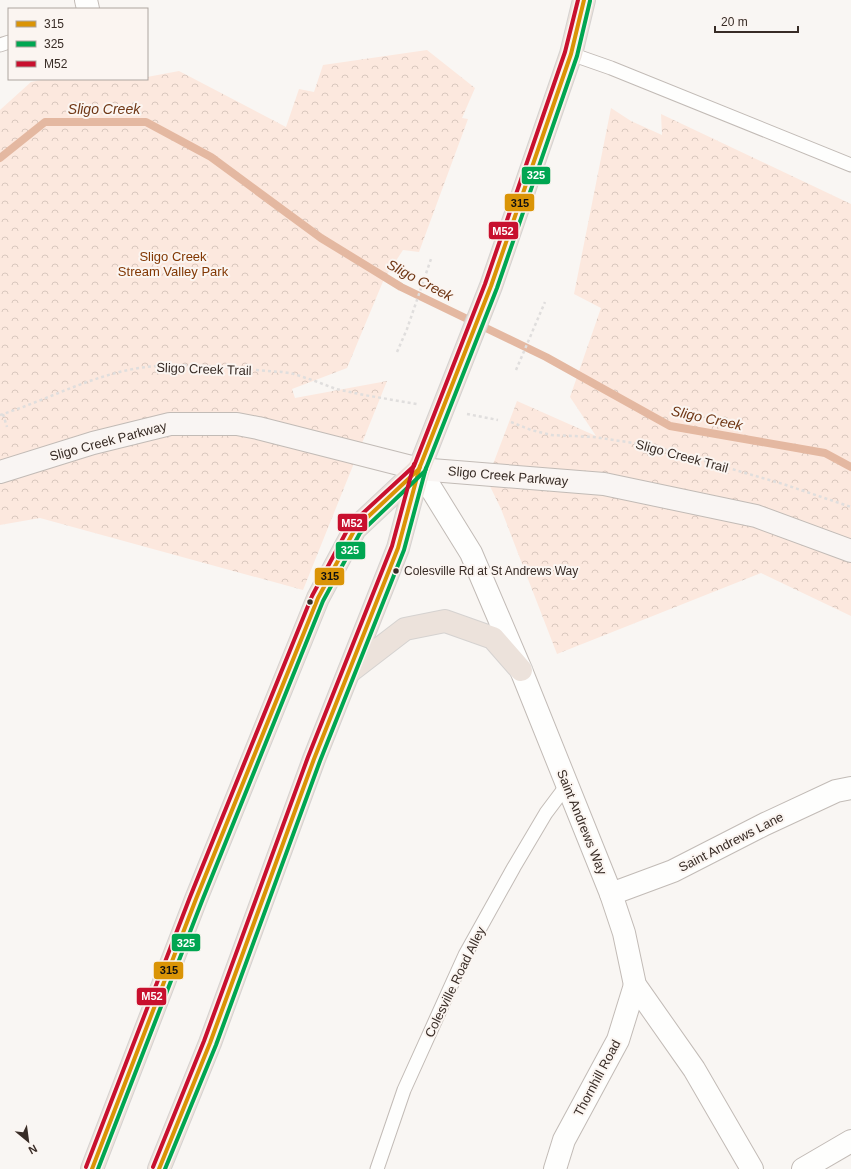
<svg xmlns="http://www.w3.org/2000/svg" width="851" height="1169" font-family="Arial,sans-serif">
  <defs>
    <pattern id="forest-crowns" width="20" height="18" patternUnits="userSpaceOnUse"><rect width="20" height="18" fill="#fce8de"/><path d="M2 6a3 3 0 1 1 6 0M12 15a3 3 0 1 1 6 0" fill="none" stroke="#d9c7be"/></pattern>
  </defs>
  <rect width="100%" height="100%" fill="#f9f6f3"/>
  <g fill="url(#forest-crowns)">
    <polygon points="427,50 475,88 462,118 468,119 419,252 403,250 384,279 347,368 292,389 295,398 387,381 303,590 40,518 0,525 0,110 31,82 47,79 147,79 147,77 179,71 286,127 299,89 314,92 323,65"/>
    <polygon points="611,108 631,121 662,135 661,114 851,204 851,616 761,573 557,654 501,509 487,480 517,401 596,436 570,397 601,308 574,294"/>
  </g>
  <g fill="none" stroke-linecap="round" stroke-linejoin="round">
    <polyline stroke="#e4b8a1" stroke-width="8" points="0,158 45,122 146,122 211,157 321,238 401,287 546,357 670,426 825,453 851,467"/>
    <g stroke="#c2bbb6" stroke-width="15">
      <g id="lane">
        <polyline points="0,45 9,42"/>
        <polyline points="571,54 611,68 851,165"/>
        <polyline points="377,1169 404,1090 465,955 514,867 546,813 567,785"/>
      </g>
    </g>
    <g stroke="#c2bbb6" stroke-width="24">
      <g id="street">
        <polyline points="86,0 88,9"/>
        <polyline points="419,469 471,553 521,670 611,894 624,933 635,985 694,1069 752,1169"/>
        <polyline points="611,894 673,871 765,824 836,791 851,788"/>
        <polyline points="555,1169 564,1140 618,1040 635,985"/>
        <polyline points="803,1169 851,1141"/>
      </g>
    </g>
    <g stroke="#c2bbb6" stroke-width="24">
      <polyline id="secondary" points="0,472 93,443 170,424 237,424 258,428 419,469 604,484 756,516 851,551"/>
    </g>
    <g stroke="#d5d2d0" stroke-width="24">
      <g id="highway">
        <polyline points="349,672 405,629 445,621 493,638 521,670"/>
        <polyline points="92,1169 196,899 318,598 355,529 419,469"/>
        <polyline points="159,1169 210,1043 314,759 398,548 419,469 491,286 571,54 584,0"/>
      </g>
    </g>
    <g stroke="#e0dedd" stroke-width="2.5" stroke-dasharray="3 3" stroke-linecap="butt">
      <polyline points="397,352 407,329 431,259"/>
      <polyline points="516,370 545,302"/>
      <polyline points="3,414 7,427"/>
      <polyline points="467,414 498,420"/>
      <path d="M0,415C47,400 90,376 139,368C184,361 237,369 282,372L294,374L315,381L336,389L364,395L417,404"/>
      <polyline points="511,422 531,430 551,435 594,437 653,446 783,484 851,507"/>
    </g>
    <use href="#lane" stroke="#fefefd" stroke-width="13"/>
    <use href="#street" stroke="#fefefd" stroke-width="22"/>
    <use href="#secondary" stroke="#f9f5f3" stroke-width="22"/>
    <use href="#highway" stroke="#ece2db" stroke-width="22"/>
    <g stroke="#fbf5f1" stroke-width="7">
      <g id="bus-1">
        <polyline points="92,1169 196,899 318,598 355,529 419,469 491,286 571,54 584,0"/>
        <polyline points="159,1169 210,1043 314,759 398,548 420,466"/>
      </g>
    </g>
    <g stroke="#fbf5f1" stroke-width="7">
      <g id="bus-2">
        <polyline points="98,1169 202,901 323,601 360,533 425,471 497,288 577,56 590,1"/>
        <polyline points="165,1169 216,1045 320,761 404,550 426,468"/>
      </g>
    </g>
    <g stroke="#fbf5f1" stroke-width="7">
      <g id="bus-3">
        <polyline points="86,1167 190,897 312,596 350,525 414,466 485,284 565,52 578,0"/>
        <polyline points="153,1167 204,1041 308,757 392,546 414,464"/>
      </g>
    </g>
    <use href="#bus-1" stroke="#da9406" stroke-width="4"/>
    <use href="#bus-2" stroke="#00a651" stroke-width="4"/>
    <use href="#bus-3" stroke="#c8102e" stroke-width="4"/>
  </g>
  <g fill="#382c26" stroke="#fbf5f1" stroke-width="1.5">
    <circle cx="396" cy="571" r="3.5"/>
    <circle cx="310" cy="602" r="3.5"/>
  </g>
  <g text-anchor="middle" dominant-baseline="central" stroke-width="4" stroke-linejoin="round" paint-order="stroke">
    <g font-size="12" fill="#382c26" stroke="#fbf5f1" text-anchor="start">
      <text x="404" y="571">Colesville Rd at St Andrews Way</text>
    </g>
    <g font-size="13" fill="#823804" stroke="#fbf5f1">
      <text x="173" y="256">Sligo Creek<tspan x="173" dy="15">Stream Valley Park</tspan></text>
    </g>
    <g font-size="13" fill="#382c26" stroke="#fbf5f1">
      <text transform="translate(204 369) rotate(2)">Sligo Creek Trail</text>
      <text transform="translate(108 441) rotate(-15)">Sligo Creek Parkway</text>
      <text transform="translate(682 456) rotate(15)">Sligo Creek Trail</text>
      <text transform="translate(508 476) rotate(5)">Sligo Creek Parkway</text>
      <text transform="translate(582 822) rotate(68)">Saint Andrews Way</text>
      <text transform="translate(731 842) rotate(-27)">Saint Andrews Lane</text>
      <text transform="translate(455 982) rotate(-64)">Colesville Road Alley</text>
      <text transform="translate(597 1078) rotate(-62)">Thornhill Road</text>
    </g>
    <g font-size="14" font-style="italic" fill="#6f3614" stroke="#fbf5f1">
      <text x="104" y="109">Sligo Creek</text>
      <text transform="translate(420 280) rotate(28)">Sligo Creek</text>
      <text transform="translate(707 418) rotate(12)">Sligo Creek</text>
    </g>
  </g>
  <g stroke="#fbf5f1" stroke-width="1.5">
    <rect x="521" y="166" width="30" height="19" rx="4" fill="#00a651"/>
    <rect x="504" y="193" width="31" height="19" rx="4" fill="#da9406"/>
    <rect x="488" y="221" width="31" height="19" rx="4" fill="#c8102e"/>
    <rect x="337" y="513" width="31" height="19" rx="4" fill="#c8102e"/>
    <rect x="335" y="541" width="31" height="19" rx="4" fill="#00a651"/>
    <rect x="314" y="567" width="31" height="19" rx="4" fill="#da9406"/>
    <rect x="171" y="933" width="30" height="19" rx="4" fill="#00a651"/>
    <rect x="153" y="961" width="31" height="19" rx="4" fill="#da9406"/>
    <rect x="136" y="987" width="31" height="19" rx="4" fill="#c8102e"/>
  </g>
  <g font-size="11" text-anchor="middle" font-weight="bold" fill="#fff">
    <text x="536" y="179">325</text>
    <text x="503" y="235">M52</text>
    <text x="352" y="527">M52</text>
    <text x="350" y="554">325</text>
    <text x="186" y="947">325</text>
    <text x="152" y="1000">M52</text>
  </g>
  <g font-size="11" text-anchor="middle" font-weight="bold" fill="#111">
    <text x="520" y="207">315</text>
    <text x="330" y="580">315</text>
    <text x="169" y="974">315</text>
  </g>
  <rect x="8" y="8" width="140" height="72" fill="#fbf5f1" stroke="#ada5a0"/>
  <rect x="16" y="21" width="20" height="6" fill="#da9406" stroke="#ada5a0"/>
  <text x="44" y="28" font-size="12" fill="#382c26">315</text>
  <rect x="16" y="41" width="20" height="6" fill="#00a651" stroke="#ada5a0"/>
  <text x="44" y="48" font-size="12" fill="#382c26">325</text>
  <rect x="16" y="61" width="20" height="6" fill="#c8102e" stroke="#ada5a0"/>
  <text x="44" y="68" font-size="12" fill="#382c26">M52</text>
  <g transform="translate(28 1141) rotate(151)" stroke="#fbf5f1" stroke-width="3" paint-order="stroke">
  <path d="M0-3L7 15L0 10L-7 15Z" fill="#382c26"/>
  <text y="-6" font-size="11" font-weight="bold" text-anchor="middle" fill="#382c26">N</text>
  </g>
  <path d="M715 26v6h83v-6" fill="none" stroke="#382c26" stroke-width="2"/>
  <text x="721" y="26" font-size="12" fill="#382c26" stroke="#fbf5f1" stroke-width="3" paint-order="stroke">20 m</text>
</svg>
